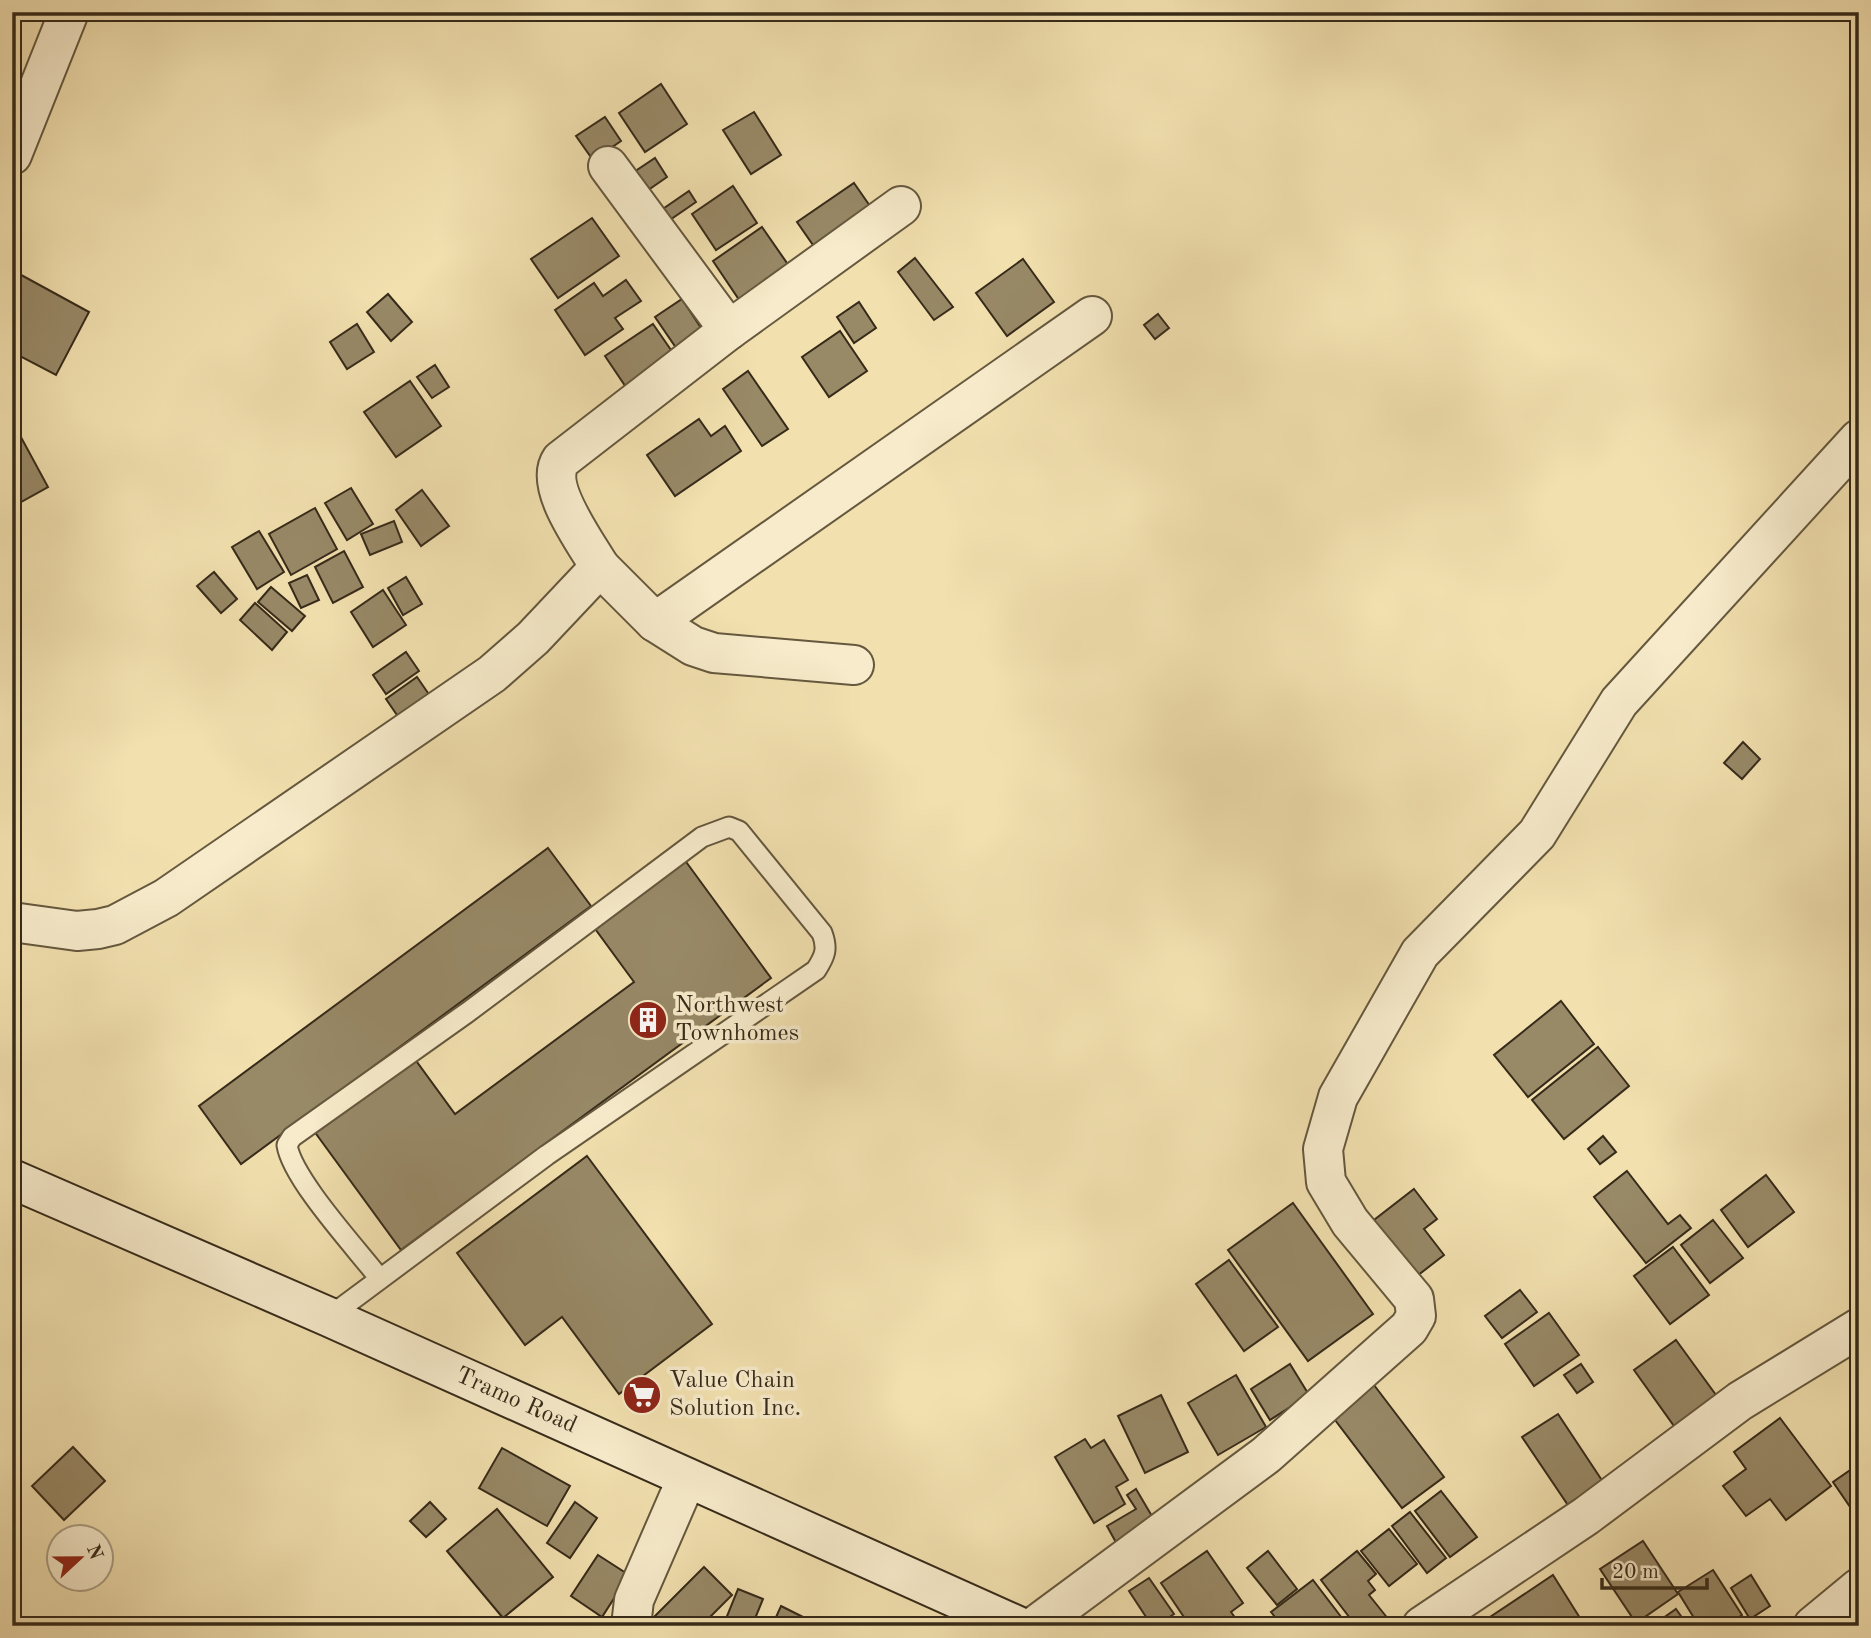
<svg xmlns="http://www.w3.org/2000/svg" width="1871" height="1638" font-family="'Old Standard TT',serif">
  <rect width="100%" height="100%" fill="#f2e0af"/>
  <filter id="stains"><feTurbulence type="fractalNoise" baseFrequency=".00286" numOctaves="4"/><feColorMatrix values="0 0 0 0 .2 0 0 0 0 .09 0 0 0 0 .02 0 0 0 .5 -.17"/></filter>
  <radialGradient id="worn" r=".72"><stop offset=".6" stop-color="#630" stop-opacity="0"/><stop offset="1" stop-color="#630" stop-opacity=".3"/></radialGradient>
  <g fill="#988967" stroke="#362a19" stroke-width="2">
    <polygon points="661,84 687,124 645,152 619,113"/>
    <polygon points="754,112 781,155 751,174 723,130"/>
    <polygon points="605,117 621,141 593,160 576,136"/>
    <polygon points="655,158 667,177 638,197 625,178"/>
    <polygon points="854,183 879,219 822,258 797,222"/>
    <polygon points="733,186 757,223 716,250 692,214"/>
    <polygon points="689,191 696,202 661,226 654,215"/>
    <polygon points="592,218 619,256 558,298 531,259"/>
    <polygon points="762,227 796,276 746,310 713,261"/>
    <polygon points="915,258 953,307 934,320 898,272"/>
    <polygon points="1023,259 1054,302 1007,336 976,293"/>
    <polygon points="12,270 89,312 56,375 12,352"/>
    <polygon points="626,280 641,301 615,318 623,329 585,355 555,310 594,283 603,296"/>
    <polygon points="388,294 412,322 391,341 367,312"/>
    <polygon points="682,299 707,337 681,355 655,317"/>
    <polygon points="859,302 876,328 854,343 837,317"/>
    <polygon points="1158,314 1169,328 1155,339 1144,325"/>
    <polygon points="357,324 374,352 347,369 330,342"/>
    <polygon points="653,324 680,363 632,396 605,356"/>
    <polygon points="840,331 867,371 829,397 802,357"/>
    <polygon points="435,365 449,387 432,398 417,377"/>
    <polygon points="748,371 788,429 762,446 723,389"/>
    <polygon points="410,381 441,426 396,457 364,412"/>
    <polygon points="699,419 711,436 725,426 741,451 675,496 647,455"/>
    <polygon points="16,428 48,487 12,507 12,430"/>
    <polygon points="351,488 373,524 347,540 325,503"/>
    <polygon points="422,490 449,526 421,546 396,510"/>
    <polygon points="315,508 337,549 291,575 269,534"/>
    <polygon points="394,521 402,542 370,555 361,534"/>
    <polygon points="259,531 284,572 257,589 232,547"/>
    <polygon points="344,551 363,587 333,603 315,567"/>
    <polygon points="214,572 237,599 221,613 197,586"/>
    <polygon points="307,575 319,600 301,608 289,583"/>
    <polygon points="406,577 422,604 403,615 388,588"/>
    <polygon points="271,587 305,616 292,631 258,602"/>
    <polygon points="383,590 406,625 373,647 351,612"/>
    <polygon points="255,603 287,632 272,650 240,620"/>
    <polygon points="406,652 419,671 386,694 373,675"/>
    <polygon points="417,677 439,709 408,731 386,699"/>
    <polygon points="1743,742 1760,759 1742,779 1724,763"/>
    <polygon points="548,848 591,906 241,1164 199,1106"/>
    <polygon points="684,859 771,978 401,1250 314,1131 414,1058 455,1114 634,982 593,926"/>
    <polygon points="1561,1001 1594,1044 1528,1097 1494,1055"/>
    <polygon points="1598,1047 1629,1086 1564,1139 1532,1100"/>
    <polygon points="1603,1136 1616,1152 1600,1164 1588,1149"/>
    <polygon points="587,1156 712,1324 619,1394 562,1317 525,1345 457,1253"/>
    <polygon points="1627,1171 1668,1224 1680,1215 1691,1228 1646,1263 1594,1197"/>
    <polygon points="1766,1175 1794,1212 1748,1247 1721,1210"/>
    <polygon points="1414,1189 1437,1219 1424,1229 1444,1255 1408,1283 1365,1227"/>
    <polygon points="1293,1203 1373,1314 1308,1361 1228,1250"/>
    <polygon points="1713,1220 1743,1258 1710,1283 1681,1245"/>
    <polygon points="1673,1247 1709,1295 1670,1324 1634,1276"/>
    <polygon points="1229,1260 1278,1327 1244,1351 1196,1284"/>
    <polygon points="1520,1290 1537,1312 1502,1338 1485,1316"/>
    <polygon points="1549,1313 1579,1355 1534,1386 1505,1344"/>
    <polygon points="1676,1340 1716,1395 1674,1426 1634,1370"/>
    <polygon points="1290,1364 1309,1395 1270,1420 1251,1389"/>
    <polygon points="1581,1364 1593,1382 1577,1393 1564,1375"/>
    <polygon points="1236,1375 1266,1427 1218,1455 1188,1403"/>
    <polygon points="1374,1385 1444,1477 1402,1508 1332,1416"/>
    <polygon points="1161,1395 1188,1452 1145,1473 1118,1416"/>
    <polygon points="1558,1414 1609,1491 1574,1514 1522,1437"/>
    <polygon points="1780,1418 1831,1486 1786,1520 1770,1499 1746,1516 1723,1486 1746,1469 1734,1452"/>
    <polygon points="1085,1439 1091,1448 1104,1440 1128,1480 1116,1487 1125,1504 1094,1523 1055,1457"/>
    <polygon points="73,1447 105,1481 64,1520 32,1486"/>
    <polygon points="502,1448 570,1486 547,1526 479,1488"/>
    <polygon points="1859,1464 1859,1520 1833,1482"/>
    <polygon points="1136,1489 1156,1523 1118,1546 1107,1526 1136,1509 1127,1495"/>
    <polygon points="1441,1491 1477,1537 1450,1557 1415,1511"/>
    <polygon points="430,1502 446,1519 426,1537 410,1521"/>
    <polygon points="575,1502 597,1518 570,1558 547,1543"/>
    <polygon points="497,1509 553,1577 503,1618 447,1551"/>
    <polygon points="1410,1512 1446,1558 1427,1573 1392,1526"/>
    <polygon points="1389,1529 1417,1564 1389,1586 1361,1551"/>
    <polygon points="1643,1541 1678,1594 1636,1623 1600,1569"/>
    <polygon points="1207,1551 1243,1603 1231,1612 1241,1626 1231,1626 1225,1617 1221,1620 1225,1626 1190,1626 1161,1583"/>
    <polygon points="1268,1551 1297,1589 1277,1605 1247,1568"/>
    <polygon points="1357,1551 1376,1574 1368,1581 1375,1590 1369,1595 1389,1620 1382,1626 1356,1626 1321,1580"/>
    <polygon points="598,1555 629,1575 602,1617 571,1596"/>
    <polygon points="704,1567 732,1595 701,1626 645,1626"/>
    <polygon points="1713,1570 1742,1615 1726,1626 1699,1626 1678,1592"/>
    <polygon points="1553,1575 1585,1626 1487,1626 1484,1621"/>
    <polygon points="1751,1575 1770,1606 1750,1619 1731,1588"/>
    <polygon points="1149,1578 1174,1614 1156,1626 1152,1626 1129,1591"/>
    <polygon points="1313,1580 1348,1626 1282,1626 1271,1612"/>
    <polygon points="738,1589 763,1599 752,1626 723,1626"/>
    <polygon points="781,1606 821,1626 772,1626"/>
    <polygon points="1676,1609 1688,1626 1652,1626"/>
  </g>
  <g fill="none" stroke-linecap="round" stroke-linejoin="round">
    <g stroke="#65583e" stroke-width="23">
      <path id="lane" d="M329,1317L547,1155L816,970C825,956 828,949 822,933L739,831L729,827L702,837L468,1012L292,1137L287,1145C292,1179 357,1249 380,1279"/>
    </g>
    <g stroke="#65583e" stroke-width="42">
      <g id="street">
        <polyline points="12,155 69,12"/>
        <polyline points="608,166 729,330"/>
        <polyline points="600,567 655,622 1092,316"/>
        <polyline points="655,622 693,646 714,653 854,665"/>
        <path d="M12,922L77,931L98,929L115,925L166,898L492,674L533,638L600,567C586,543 543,486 561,460L729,330L901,206"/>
        <polyline points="631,1626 634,1600 687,1478"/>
        <polyline points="1035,1626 1266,1455 1409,1328 1416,1316 1414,1299 1350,1222 1326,1182 1323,1149 1338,1097 1420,953 1537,834 1619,702 1859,439"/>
        <polyline points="1422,1626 1586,1516 1740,1401 1859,1328"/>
        <polyline points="1813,1626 1859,1588"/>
      </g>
    </g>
    <g stroke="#362a19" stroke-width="42">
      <polyline id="secondary" points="12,1179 329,1317 1018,1626"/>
    </g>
    <use href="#lane" stroke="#f7ebcb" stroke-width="19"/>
    <use href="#street" stroke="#f7ebcb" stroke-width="38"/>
    <use href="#secondary" stroke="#f7ebcb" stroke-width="38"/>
  </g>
  <defs>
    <g id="building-disc" transform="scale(2.0125)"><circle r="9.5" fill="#8f2418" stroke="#f7ebcb"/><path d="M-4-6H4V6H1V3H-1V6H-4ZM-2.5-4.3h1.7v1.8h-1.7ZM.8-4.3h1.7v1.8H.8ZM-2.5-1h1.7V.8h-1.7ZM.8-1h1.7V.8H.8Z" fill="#fff"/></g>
    <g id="supermarket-disc" transform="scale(2.0125)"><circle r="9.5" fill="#8f2418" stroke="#f7ebcb"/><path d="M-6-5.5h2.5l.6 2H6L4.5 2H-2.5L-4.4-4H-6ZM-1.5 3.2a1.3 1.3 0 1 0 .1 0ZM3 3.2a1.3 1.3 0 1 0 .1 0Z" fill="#fff"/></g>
  </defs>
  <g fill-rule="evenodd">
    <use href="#building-disc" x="648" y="1020"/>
    <use href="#supermarket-disc" x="642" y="1395"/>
  </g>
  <g text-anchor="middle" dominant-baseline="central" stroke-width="7" stroke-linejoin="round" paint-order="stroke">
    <g font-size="24" fill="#362a19" stroke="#f7ebcb" text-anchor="start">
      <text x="675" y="1006">Northwest<tspan x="675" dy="28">Townhomes</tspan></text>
      <text x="669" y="1381">Value Chain<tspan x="669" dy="28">Solution Inc.</tspan></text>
    </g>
    <g font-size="24" fill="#362a19" stroke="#f7ebcb">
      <text transform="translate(516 1401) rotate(24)">Tramo Road</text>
    </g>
  </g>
  <rect width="1871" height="1638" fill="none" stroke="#f2e0af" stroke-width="42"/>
  <rect x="14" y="14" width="1843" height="1610" fill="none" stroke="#362a19" stroke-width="3.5"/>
  <rect x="21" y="21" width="1829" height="1596" fill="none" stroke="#362a19" stroke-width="2"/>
  <g transform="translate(80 1558) rotate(68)"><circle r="33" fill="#f7ebcb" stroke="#aa9e84" stroke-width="2"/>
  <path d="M0-5L12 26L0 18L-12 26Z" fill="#8f2418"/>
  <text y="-10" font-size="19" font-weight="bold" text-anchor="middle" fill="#362a19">N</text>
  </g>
  <path d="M1602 1578v10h105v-10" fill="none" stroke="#362a19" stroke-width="3.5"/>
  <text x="1612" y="1578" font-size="21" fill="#362a19" stroke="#f7ebcb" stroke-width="5" paint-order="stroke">20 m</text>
  <rect width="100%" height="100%" filter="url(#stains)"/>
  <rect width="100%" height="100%" fill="url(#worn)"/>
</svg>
